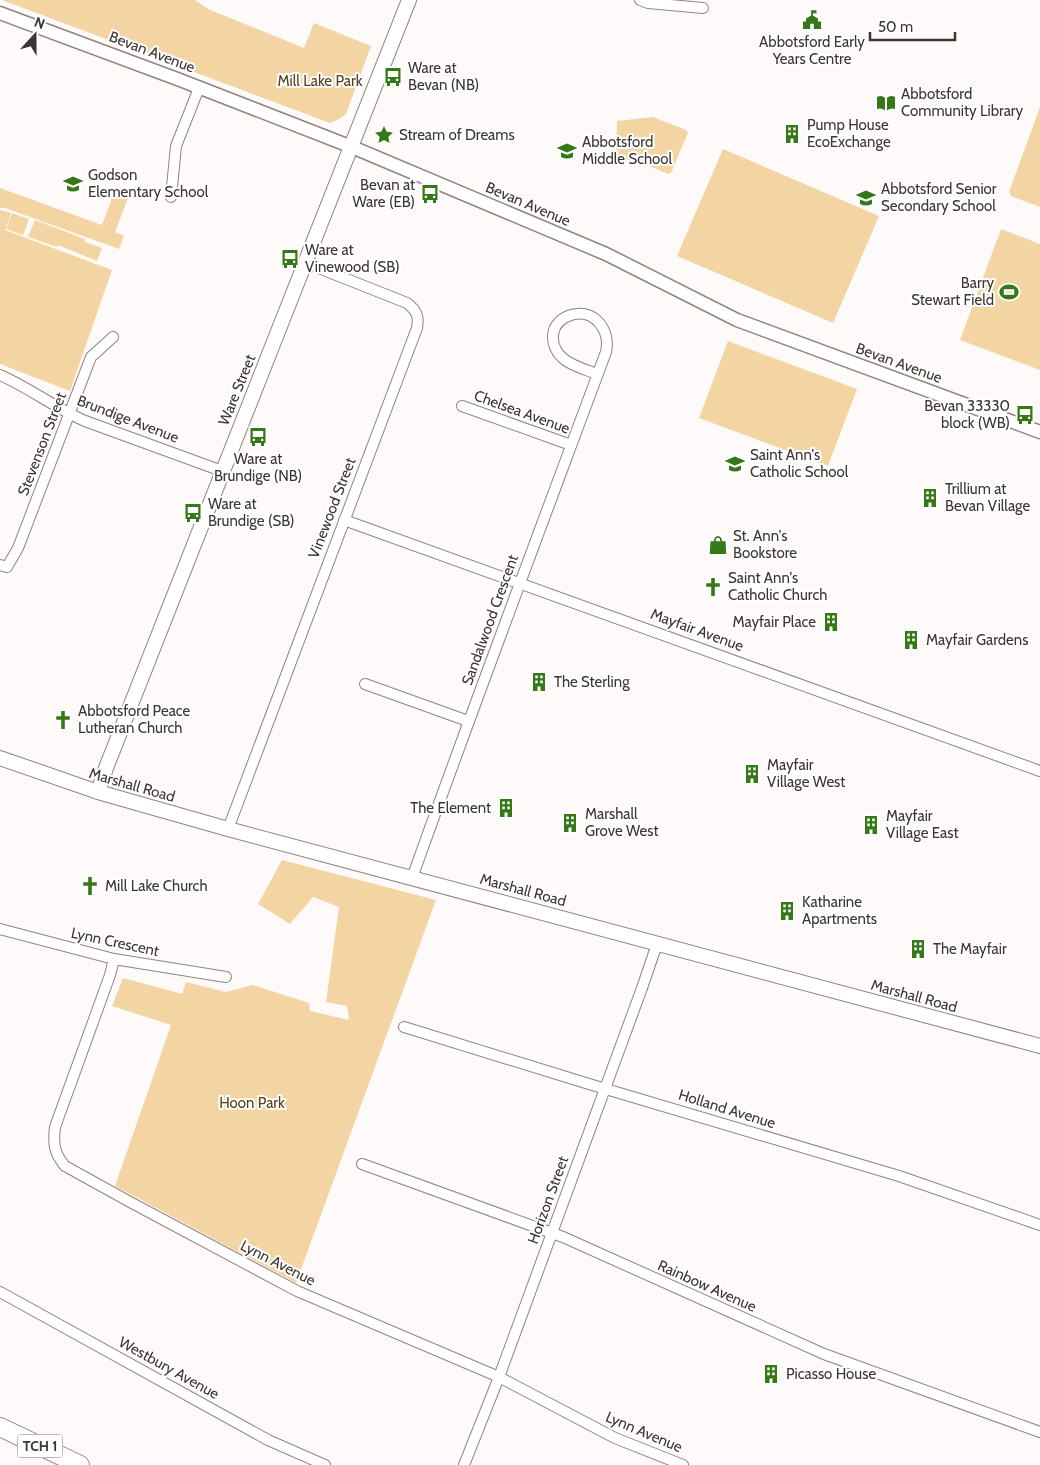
<svg xmlns="http://www.w3.org/2000/svg" width="1040" height="1465" font-family="Cabin,sans-serif">
  <rect width="100%" height="100%" fill="#fefaf9"/>
  <g fill="#f2d5a3">
    <polygon points="2,0 195,0 208,9 304,48 314,23 371,46 346,114 339,119 330,123"/>
    <polygon points="1040,107 1040,207 1011,196 1009,192"/>
    <polygon points="653,117 686,130 688,133 671,173 668,174 635,160 616,160 617,121"/>
    <polygon points="723,149 879,216 833,323 677,256"/>
    <polygon points="0,188 102,225 114,193 128,198 115,232 124,236 119,249 5,208 0,208"/>
    <polygon points="0,210 11,213 5,230 112,270 70,391 0,364"/>
    <polygon points="12,213 29,219 23,235 6,229"/>
    <polygon points="35,220 85,239 85,242 102,248 97,261 58,245 57,247 28,237"/>
    <polygon points="1001,229 1040,244 1040,370 960,340"/>
    <polygon points="728,341 857,389 828,466 699,418"/>
    <polygon points="282,860 436,900 296,1283 115,1186 171,1025 112,1006 123,978 182,994 186,982 226,992 253,985 309,1003 310,1011 349,1020 347,1006 326,1002 339,907 313,897 290,924 258,904"/>
  </g>
  <g fill="none" stroke-linecap="round" stroke-linejoin="round">
    <g stroke="#93837d" stroke-width="12">
      <g id="minor">
        <polyline points="640,0 648,3 703,8"/>
        <polyline points="171,197 176,146 199,88"/>
        <path d="M0,375C30,388 55,408 85,421L222,471"/>
        <polyline points="462,406 571,445"/>
        <polyline points="344,520 1040,771"/>
        <polyline points="0,565 7,567 18,548 91,357 113,337"/>
        <polyline points="365,684 468,721"/>
        <path d="M228,829L417,328C419,316 417,311 407,303L306,263"/>
        <path d="M412,878C475,702 541,527 606,352C611,330 594,308 571,315C548,322 548,347 565,360C575,367 587,370 597,374"/>
        <polyline points="0,929 114,959 226,977"/>
        <path d="M114,959L110,975L55,1127C53,1144 54,1153 65,1166L130,1202L297,1291L499,1377L615,1438L683,1465"/>
        <polyline points="404,1027 589,1084 899,1176 1040,1225"/>
        <polyline points="362,1164 563,1237 824,1354 1040,1432"/>
        <polyline points="0,1292 268,1440 325,1465"/>
        <polyline points="464,1465 499,1377 642,988 657,944"/>
      </g>
    </g>
    <g stroke="#93837d" stroke-width="15">
      <polyline id="tertiary" points="0,13 180,80 352,147 606,254 737,320 1040,432"/>
    </g>
    <g stroke="#93837d" stroke-width="16">
      <g id="secondary">
        <polyline points="0,758 98,792 228,829 1040,1046"/>
        <path d="M98,792L106,768C205,512 309,256 409,0"/>
      </g>
    </g>
    <g stroke="#93837d" stroke-width="20">
      <polyline id="motorway" points="0,1427 80,1465"/>
    </g>
    <use href="#minor" stroke="#fff" stroke-width="10"/>
    <use href="#tertiary" stroke="#fff" stroke-width="12"/>
    <use href="#secondary" stroke="#fff" stroke-width="14"/>
    <use href="#motorway" stroke="#fff" stroke-width="18"/>
  </g>
  <defs>
    <g id="civic-bare" transform="scale(1.5)"><path d="M-.6-6.5H3V-4.5H.6V-3L4-1V1h2V6H-6V1h2V-1L-.6-3ZM-1.2 2.5V6h2.4V2.5Z" fill="#357817" stroke="#fff" stroke-width="2.5" paint-order="stroke"/></g>
    <g id="bus-bare" transform="scale(1.5)"><path d="M-5-6H5V4H4V6H2V4H-2V6H-4V4H-5ZM-3.5-4V0h7V-4ZM-3.5 1.2v1.5H-2V1.2ZM2 1.2v1.5H3.5V1.2Z" fill="#357817" stroke="#fff" stroke-width="2.5" paint-order="stroke"/></g>
    <g id="library-bare" transform="scale(1.5)"><path d="M-6-4Q-3-5.5-.7-3.5V5Q-3 3-6 4ZM6-4Q3-5.5 .7-3.5V5Q3 3 6 4Z" fill="#357817" stroke="#fff" stroke-width="2.5" paint-order="stroke"/></g>
    <g id="building-bare" transform="scale(1.5)"><path d="M-4-6H4V6H1V3H-1V6H-4ZM-2.5-4.3h1.7v1.8h-1.7ZM.8-4.3h1.7v1.8H.8ZM-2.5-1h1.7V.8h-1.7ZM.8-1h1.7V.8H.8Z" fill="#357817" stroke="#fff" stroke-width="2.5" paint-order="stroke"/></g>
    <g id="sight-bare" transform="scale(1.5)"><path d="M0-6L1.8-2.2L6-1.7L2.9 1.2L3.7 5.4L0 3.3L-3.7 5.4L-2.9 1.2L-6-1.7L-1.8-2.2Z" fill="#357817" stroke="#fff" stroke-width="2.5" paint-order="stroke"/></g>
    <g id="school-bare" transform="scale(1.5)"><path d="M0-5L7-2L0 1L-7-2ZM-4 1L0 2.5L4 1V4Q0 6-4 4Z" fill="#357817" stroke="#fff" stroke-width="2.5" paint-order="stroke"/></g>
    <g id="stadium-bare" transform="scale(1.5)"><path d="M0-5a6.5 5 0 1 0 0 10a6.5 5 0 1 0 0-10ZM-3.5-1.8h7v3.6h-7Z" fill="#357817" stroke="#fff" stroke-width="2.5" paint-order="stroke"/></g>
    <g id="shop-bare" transform="scale(1.5)"><path d="M-5-2.5h2.3a2.7 3.5 0 0 1 5.4 0H5L5.5 6h-11ZM-1.5-2.5h3a1.5 2.3 0 0 0-3 0Z" fill="#357817" stroke="#fff" stroke-width="2.5" paint-order="stroke"/></g>
    <g id="church-bare" transform="scale(1.5)"><path d="M-1.2-6h2.4v3.5h3.3v2.4h-3.3V6h-2.4V-.1h-3.3v-2.4h3.3Z" fill="#357817" stroke="#fff" stroke-width="2.5" paint-order="stroke"/></g>
  </defs>
  <g fill-rule="evenodd">
    <use href="#civic-bare" x="812" y="20"/>
    <use href="#bus-bare" x="393" y="77"/>
    <use href="#library-bare" x="886" y="103"/>
    <use href="#building-bare" x="792" y="134"/>
    <use href="#sight-bare" x="384" y="135"/>
    <use href="#school-bare" x="567" y="151"/>
    <use href="#school-bare" x="73" y="184"/>
    <use href="#bus-bare" x="430" y="194"/>
    <use href="#school-bare" x="866" y="198"/>
    <use href="#bus-bare" x="290" y="259"/>
    <use href="#stadium-bare" x="1009" y="292"/>
    <use href="#bus-bare" x="1025" y="415"/>
    <use href="#bus-bare" x="258" y="437"/>
    <use href="#school-bare" x="735" y="464"/>
    <use href="#building-bare" x="930" y="498"/>
    <use href="#bus-bare" x="193" y="513"/>
    <use href="#shop-bare" x="718" y="545"/>
    <use href="#church-bare" x="713" y="587"/>
    <use href="#building-bare" x="831" y="622"/>
    <use href="#building-bare" x="911" y="640"/>
    <use href="#building-bare" x="539" y="682"/>
    <use href="#church-bare" x="63" y="720"/>
    <use href="#building-bare" x="752" y="774"/>
    <use href="#building-bare" x="506" y="808"/>
    <use href="#building-bare" x="570" y="823"/>
    <use href="#building-bare" x="871" y="825"/>
    <use href="#church-bare" x="90" y="886"/>
    <use href="#building-bare" x="787" y="911"/>
    <use href="#building-bare" x="918" y="949"/>
    <use href="#building-bare" x="771" y="1374"/>
  </g>
  <g text-anchor="middle" dominant-baseline="central" stroke-width="4" stroke-linejoin="round" paint-order="stroke">
    <rect fill="#fff" stroke="#767270" stroke-width="1" x="17.5" y="1434.5" width="45" height="23" rx="4"/>
    <g font-size="14" font-weight="bold" fill="#3c3533">
      <text x="40" y="1446">TCH 1</text>
    </g>
    <g font-size="15" fill="#3c3533" stroke="#fff" text-anchor="start">
      <text x="812" y="42" text-anchor="middle">Abbotsford Early<tspan x="812" dy="17">Years Centre</tspan></text>
      <text x="408" y="68">Ware at<tspan x="408" dy="17">Bevan (NB)</tspan></text>
      <text x="901" y="94">Abbotsford<tspan x="901" dy="17">Community Library</tspan></text>
      <text x="807" y="125">Pump House<tspan x="807" dy="17">EcoExchange</tspan></text>
      <text x="399" y="135">Stream of Dreams</text>
      <text x="582" y="142">Abbotsford<tspan x="582" dy="17">Middle School</tspan></text>
      <text x="88" y="175">Godson<tspan x="88" dy="17">Elementary School</tspan></text>
      <text x="415" y="185" text-anchor="end">Bevan at<tspan x="415" dy="17">Ware (EB)</tspan></text>
      <text x="881" y="189">Abbotsford Senior<tspan x="881" dy="17">Secondary School</tspan></text>
      <text x="305" y="250">Ware at<tspan x="305" dy="17">Vinewood (SB)</tspan></text>
      <text x="994" y="283" text-anchor="end">Barry<tspan x="994" dy="17">Stewart Field</tspan></text>
      <text x="1010" y="406" text-anchor="end">Bevan 33330<tspan x="1010" dy="17">block (WB)</tspan></text>
      <text x="750" y="455">Saint Ann's<tspan x="750" dy="17">Catholic School</tspan></text>
      <text x="258" y="459" text-anchor="middle">Ware at<tspan x="258" dy="17">Brundige (NB)</tspan></text>
      <text x="945" y="489">Trillium at<tspan x="945" dy="17">Bevan Village</tspan></text>
      <text x="208" y="504">Ware at<tspan x="208" dy="17">Brundige (SB)</tspan></text>
      <text x="733" y="536">St. Ann's<tspan x="733" dy="17">Bookstore</tspan></text>
      <text x="728" y="578">Saint Ann's<tspan x="728" dy="17">Catholic Church</tspan></text>
      <text x="816" y="622" text-anchor="end">Mayfair Place</text>
      <text x="926" y="640">Mayfair Gardens</text>
      <text x="554" y="682">The Sterling</text>
      <text x="78" y="711">Abbotsford Peace<tspan x="78" dy="17">Lutheran Church</tspan></text>
      <text x="767" y="765">Mayfair<tspan x="767" dy="17">Village West</tspan></text>
      <text x="491" y="808" text-anchor="end">The Element</text>
      <text x="585" y="814">Marshall<tspan x="585" dy="17">Grove West</tspan></text>
      <text x="886" y="816">Mayfair<tspan x="886" dy="17">Village East</tspan></text>
      <text x="105" y="886">Mill Lake Church</text>
      <text x="802" y="902">Katharine<tspan x="802" dy="17">Apartments</tspan></text>
      <text x="933" y="949">The Mayfair</text>
      <text x="786" y="1374">Picasso House</text>
    </g>
    <g font-size="15" fill="#3c3533" stroke="#fff">
      <text transform="translate(152 52) rotate(21)">Bevan Avenue</text>
      <text transform="translate(528 204) rotate(23)">Bevan Avenue</text>
      <text transform="translate(899 363) rotate(20)">Bevan Avenue</text>
      <text transform="translate(237 390) rotate(-68)">Ware Street</text>
      <text transform="translate(522 412) rotate(20)">Chelsea Avenue</text>
      <text transform="translate(128 419) rotate(21)">Brundige Avenue</text>
      <text transform="translate(42 444) rotate(-69)">Stevenson Street</text>
      <text transform="translate(332 508) rotate(-69)">Vinewood Street</text>
      <text transform="translate(490 620) rotate(-70)">Sandalwood Crescent</text>
      <text transform="translate(697 630) rotate(20)">Mayfair Avenue</text>
      <text transform="translate(132 785) rotate(16)">Marshall Road</text>
      <text transform="translate(523 890) rotate(15)">Marshall Road</text>
      <text transform="translate(115 942) rotate(12)">Lynn Crescent</text>
      <text transform="translate(914 996) rotate(15)">Marshall Road</text>
      <text transform="translate(727 1109) rotate(17)">Holland Avenue</text>
      <text transform="translate(548 1200) rotate(-70)">Horizon Street</text>
      <text transform="translate(278 1263) rotate(27)">Lynn Avenue</text>
      <text transform="translate(707 1286) rotate(24)">Rainbow Avenue</text>
      <text transform="translate(169 1368) rotate(29)">Westbury Avenue</text>
      <text transform="translate(644 1432) rotate(23)">Lynn Avenue</text>
    </g>
    <g font-size="15" fill="#55411d" stroke="#fff">
      <text x="320" y="81">Mill Lake Park</text>
      <text x="252" y="1103">Hoon Park</text>
    </g>
  </g>
  <g transform="translate(35 35) rotate(21)" stroke="#ffffff" stroke-width="4" paint-order="stroke">
  <path d="M0-4L9 19L0 12L-9 19Z" fill="#3c3533"/>
  <text y="-8" font-size="14" font-weight="bold" text-anchor="middle" fill="#3c3533">N</text>
  </g>
  <path d="M870 32v8h85v-8" fill="none" stroke="#3c3533" stroke-width="2.5"/>
  <text x="878" y="32" font-size="15" fill="#3c3533" stroke="#ffffff" stroke-width="4" paint-order="stroke">50 m</text>
</svg>
